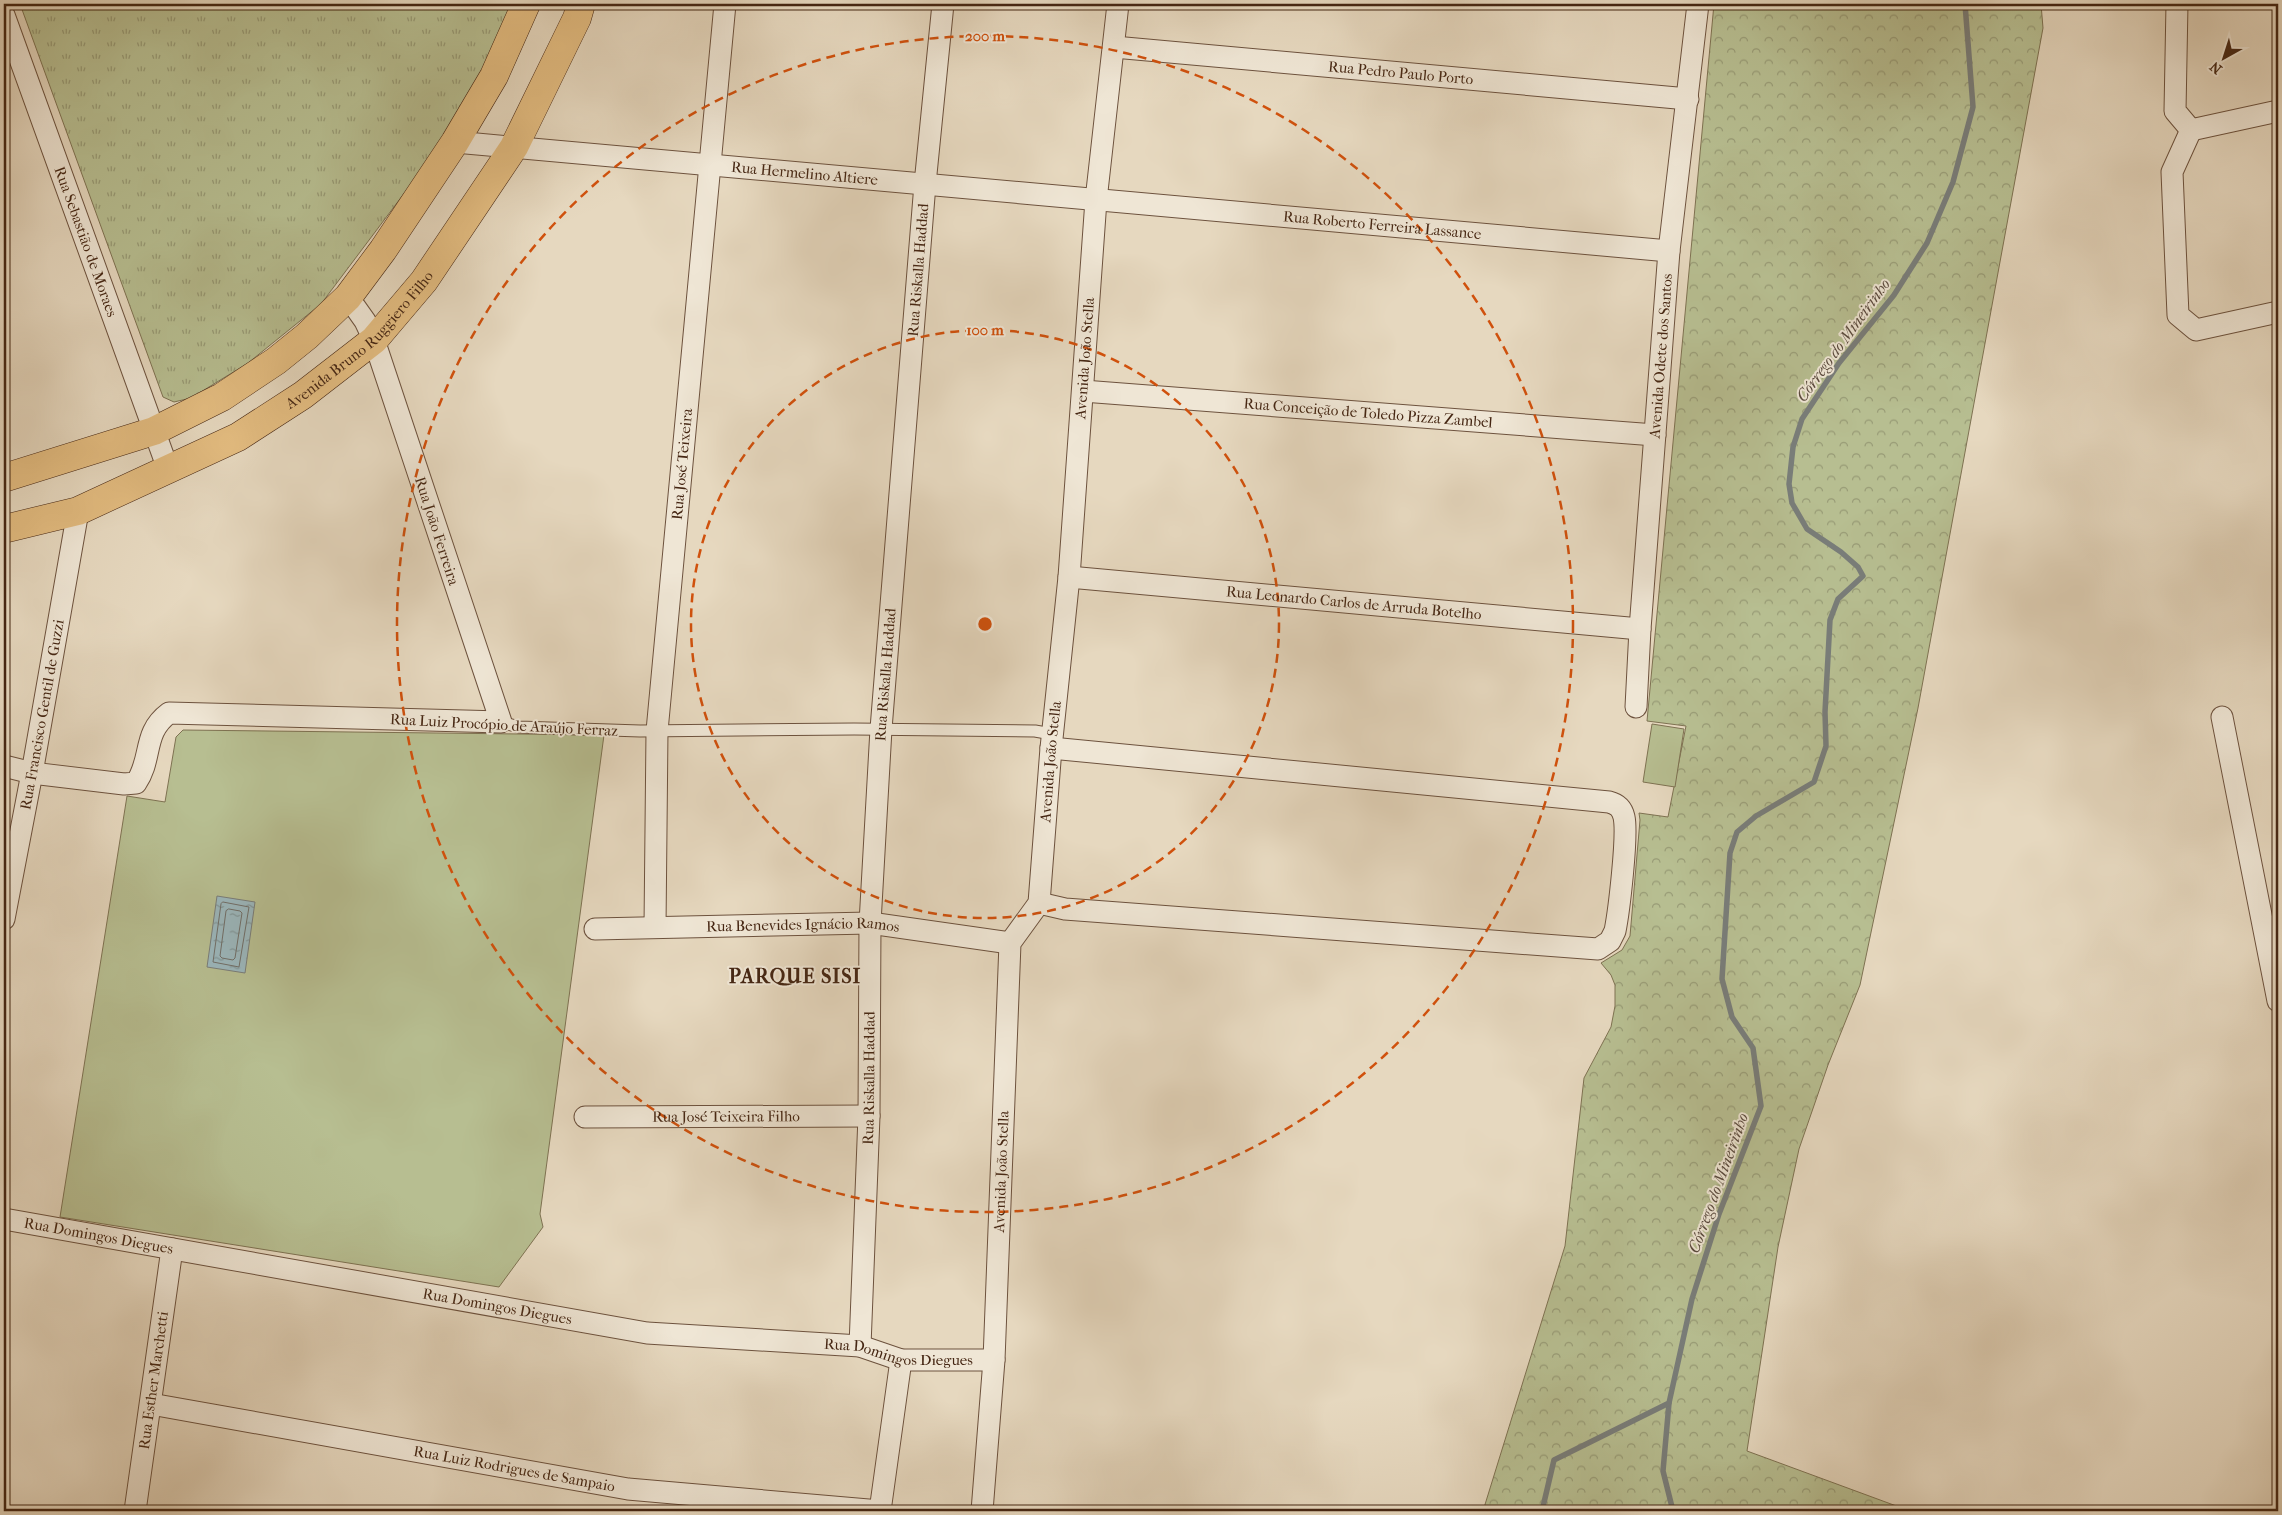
<svg xmlns="http://www.w3.org/2000/svg" width="2282" height="1515" font-family="'IM FELL French Canon',serif">
  <defs>
    <pattern id="grass-tufts" width="24" height="20" patternUnits="userSpaceOnUse" patternTransform="scale(1.25)"><rect width="24" height="20" fill="#b7be91"/><path d="M3 7l-1-3M5 7V3M7 7l1-3M15 17l-1-3M17 17v-4M19 17l1-3" fill="none" stroke="#979a75"/></pattern>
    <pattern id="forest-crowns" width="20" height="18" patternUnits="userSpaceOnUse" patternTransform="scale(1.25)"><rect width="20" height="18" fill="#b7be91"/><path d="M2 6a3 3 0 1 1 6 0M12 15a3 3 0 1 1 6 0" fill="none" stroke="#979a75"/></pattern>
    <pattern id="water-ripples" width="26" height="14" patternUnits="userSpaceOnUse" patternTransform="scale(1.25)"><rect width="26" height="14" fill="#9bb7bd"/><path d="M2 4q2-2 4 0t4 0M15 11q2-2 4 0t4 0" fill="none" stroke="#809598"/></pattern>
  </defs>
  <rect width="100%" height="100%" fill="#e6d8bf"/>
  <filter id="stains"><feTurbulence type="fractalNoise" baseFrequency=".004" numOctaves="4"/><feColorMatrix values="0 0 0 0 .2 0 0 0 0 .09 0 0 0 0 .02 0 0 0 .5 -.17"/></filter>
  <radialGradient id="worn" r=".72"><stop offset=".6" stop-color="#630" stop-opacity="0"/><stop offset="1" stop-color="#630" stop-opacity=".3"/></radialGradient>
  <polygon fill="url(#grass-tufts)" stroke="#7e7252" points="20,4 513,4 479,76 436,151 321,304 248,363 191,398 174,402 163,397"/>
  <polygon fill="url(#forest-crowns)" stroke="#7e7252" points="1714,4 2041,4 2043,28 1918,708 1860,985 1828,1065 1799,1149 1778,1247 1747,1451 1910,1511 1483,1511 1565,1246 1584,1078 1611,1027 1615,1006 1615,985 1611,975 1601,963 1622,950 1630,936 1640,820 1639,813 1668,817 1686,726 1647,721"/>
  <g fill="#b7be91" stroke="#7e7252">
    <polygon points="1652,724 1684,729 1675,787 1643,782"/>
    <polygon points="183,730 604,735 540,1214 543,1227 499,1287 60,1217 127,796 165,802 176,737"/>
  </g>
  <polygon fill="url(#water-ripples)" stroke="#797d79" points="217,896 255,902 245,973 207,967"/>
  <g fill="none" stroke-linecap="round" stroke-linejoin="round">
    <g stroke="#706e68" stroke-width="1">
      <polygon points="223,902 249,907 239,967 213,962 221,904"/>
      <polygon points="229,909 240,911 242,913 235,958 233,960 222,958 220,956 226,911"/>
    </g>
    <g stroke="#797d79" stroke-width="5.5">
      <polyline points="1669,1403 1663,1471 1673,1511"/>
      <polyline points="1542,1511 1554,1460 1669,1403 1692,1299 1719,1214 1761,1106 1753,1048 1732,1017 1722,979 1730,853 1737,832 1756,816 1814,782 1826,746 1825,712 1830,620 1838,599 1863,576 1858,567 1841,552 1807,529 1792,503 1789,484 1793,447 1802,419 1839,363 1894,295 1927,243 1953,182 1973,107 1965,4"/>
    </g>
    <g stroke="#6d523e" stroke-width="13">
      <polyline id="service" points="501,722 519,727 640,731 854,729 1035,731 1052,734"/>
    </g>
    <g stroke="#6d523e" stroke-width="23">
      <g id="minor">
        <polyline points="2177,4 2175,111 2191,130"/>
        <path id="s1" d="M4,15L168,469"/>
        <path id="s2" d="M1114,47L1688,99"/>
        <polyline points="2191,130 2172,172 2178,315 2196,330 2278,312"/>
        <polyline points="2191,130 2278,111"/>
        <path id="s3" d="M455,142L1669,251"/>
        <path id="s4" d="M1083,391L1655,435"/>
        <path id="s5" d="M1069,577L1640,629"/>
        <path id="s6" d="M1636,707L1640,629L1669,251L1698,4"/>
        <polyline points="2222,717 2278,1001"/>
        <path d="M4,766L32,773L124,784L136,783C153,758 142,733 169,713L501,722L374,340L365,321L348,297"/>
        <path d="M1039,903L1065,909L1598,949L1610,941L1615,931C1619,911 1628,835 1624,817C1622,808 1617,804 1609,802L1051,748"/>
        <path id="s7" d="M4,919L32,773L78,511"/>
        <path id="s8" d="M655,927L657,731L725,4"/>
        <path id="s9" d="M595,929L870,923L1010,943"/>
        <path id="s10" d="M585,1117L869,1116"/>
        <path id="s11" d="M4,1219L647,1333L860,1346L901,1360H994"/>
        <path id="s12" d="M860,1346L869,1116L870,923L881,729L925,184L943,4"/>
        <path id="s13" d="M151,1404L628,1489L880,1511"/>
        <path id="s14" d="M135,1511L172,1249"/>
        <polyline points="880,1511 901,1360"/>
        <path id="s15" d="M982,1511L994,1360L1010,943L1039,903L1051,748L1069,577L1096,200L1118,4"/>
      </g>
    </g>
    <g stroke="#452613" stroke-width="29">
      <g id="primary">
        <polyline points="4,478 154,431 222,397 276,361 307,336 348,297 383,250 455,142 494,76 526,4"/>
        <path id="s16" d="M4,529L78,511L238,437L303,395L374,340L424,281L514,147L577,18L581,4"/>
      </g>
    </g>
    <use href="#service" stroke="#efe6d5" stroke-width="11"/>
    <use href="#minor" stroke="#efe6d5" stroke-width="21"/>
    <use href="#primary" stroke="#e3bc80" stroke-width="28"/>
  </g>
  <g fill="none" stroke="#d0510d" stroke-width="2.5" stroke-dasharray="9 6">
    <circle cx="985" cy="624" r="294"/>
    <circle cx="985" cy="624" r="588"/>
  </g>
  <g text-anchor="middle" dominant-baseline="central" stroke-width="4" stroke-linejoin="round" paint-order="stroke">
    <g font-size="15" fill="#452613" stroke="#efe6d5">
      <text stroke="none"><textPath href="#s2" startOffset="288">Rua Pedro Paulo Porto</textPath></text>
      <text stroke="none"><textPath href="#s3" startOffset="351">Rua Hermelino Altiere</textPath></text>
      <text stroke="none"><textPath href="#s3" startOffset="931">Rua Roberto Ferreira Lassance</textPath></text>
      <text stroke="none"><textPath href="#s1" startOffset="241">Rua Sebastião de Moraes</textPath></text>
      <text stroke="none"><textPath href="#s12" startOffset="1078">Rua Riskalla Haddad</textPath></text>
      <text stroke="none"><textPath href="#s16" startOffset="409">Avenida Bruno Ruggiero Filho</textPath></text>
      <text stroke="none"><textPath href="#s6" startOffset="352">Avenida Odete dos Santos</textPath></text>
      <text stroke="none"><textPath href="#s15" startOffset="1165">Avenida João Stella</textPath></text>
      <text stroke="none"><textPath href="#s4" startOffset="286">Rua Conceição de Toledo Pizza Zambel</textPath></text>
      <text stroke="none"><textPath href="#s8" startOffset="464">Rua José Teixeira</textPath></text>
      <text transform="translate(437 531) rotate(72)">Rua João Ferreira</text>
      <text stroke="none"><textPath href="#s5" startOffset="286">Rua Leonardo Carlos de Arruda Botelho</textPath></text>
      <text stroke="none"><textPath href="#s12" startOffset="672">Rua Riskalla Haddad</textPath></text>
      <text stroke="none"><textPath href="#s7" startOffset="208">Rua Francisco Gentil de Guzzi</textPath></text>
      <text transform="translate(504 725) rotate(3)">Rua Luiz Procópio de Araújo Ferraz</text>
      <text stroke="none"><textPath href="#s15" startOffset="760">Avenida João Stella</textPath></text>
      <text stroke="none"><textPath href="#s9" startOffset="208">Rua Benevides Ignácio Ramos</textPath></text>
      <text stroke="none"><textPath href="#s12" startOffset="268">Rua Riskalla Haddad</textPath></text>
      <text stroke="none"><textPath href="#s10" startOffset="141">Rua José Teixeira Filho</textPath></text>
      <text stroke="none"><textPath href="#s15" startOffset="340">Avenida João Stella</textPath></text>
      <text stroke="none"><textPath href="#s11" startOffset="96">Rua Domingos Diegues</textPath></text>
      <text stroke="none"><textPath href="#s11" startOffset="501">Rua Domingos Diegues</textPath></text>
      <text stroke="none"><textPath href="#s11" startOffset="906">Rua Domingos Diegues</textPath></text>
      <text stroke="none"><textPath href="#s14" startOffset="132">Rua Esther Marchetti</textPath></text>
      <text stroke="none"><textPath href="#s13" startOffset="369">Rua Luiz Rodrigues de Sampaio</textPath></text>
    </g>
    <g font-size="16" font-style="italic" fill="#5a4a3e" stroke="#efe6d5">
      <text transform="translate(1843 340) rotate(-54)">Córrego do Mineirinho</text>
      <text transform="translate(1718 1183) rotate(-70)">Córrego do Mineirinho</text>
    </g>
    <g font-size="20" font-weight="bold" letter-spacing="1" fill="#452613" stroke="#efe6d5">
      <text x="795" y="976">PARQUE SISI</text>
    </g>
  </g>
  <circle cx="985" cy="624" r="8" fill="#d0510d" stroke="#efe6d5" stroke-width="2.5"/>
  <g font-size="15" text-anchor="middle" font-weight="bold" fill="#d0510d" stroke="#efe6d5" stroke-width="4" stroke-linejoin="round" paint-order="stroke">
    <text x="985" y="41">200 m</text>
    <text x="985" y="335">100 m</text>
  </g>
  <rect width="2282" height="1515" fill="none" stroke="#e6d8bf" stroke-width="20"/>
  <rect x="5" y="5" width="2272" height="1505" fill="none" stroke="#452613" stroke-width="2.5"/>
  <rect x="10" y="10" width="2262" height="1495" fill="none" stroke="#452613"/>
  <g transform="translate(2224 58) rotate(219)" stroke="#efe6d5" stroke-width="4" paint-order="stroke">
  <path d="M0-4L9 19L0 12L-9 19Z" fill="#452613"/>
  <text y="-8" font-size="14" font-weight="bold" text-anchor="middle" fill="#452613">N</text>
  </g>
  <rect width="100%" height="100%" filter="url(#stains)"/>
  <rect width="100%" height="100%" fill="url(#worn)"/>
</svg>
